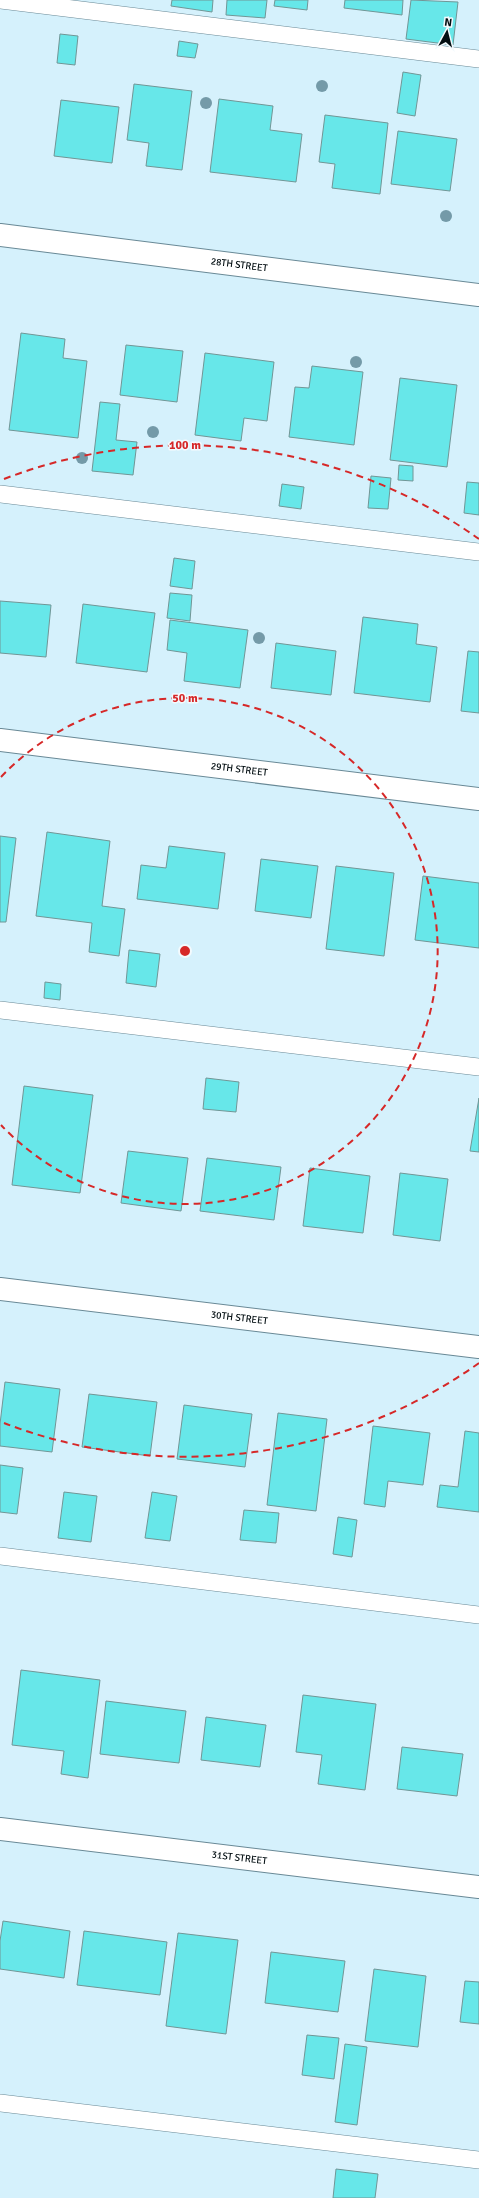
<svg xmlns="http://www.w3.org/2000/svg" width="479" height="2198" font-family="Signika,sans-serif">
  <rect width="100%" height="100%" fill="#d5f1fc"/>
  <g fill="#67e7e9" stroke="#719696">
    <polygon points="172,0 213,0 212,12 171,6"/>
    <polygon points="227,0 267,0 265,18 226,15"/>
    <polygon points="275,0 308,0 307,10 274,6"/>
    <polygon points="345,0 403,0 402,15 344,8"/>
    <polygon points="411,0 458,2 453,45 406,39"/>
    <polygon points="60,34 78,36 75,65 57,63"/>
    <polygon points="179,41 198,44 195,58 177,56"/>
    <polygon points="403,72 421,75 415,116 397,113"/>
    <polygon points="134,84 192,91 182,170 146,166 149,143 127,140"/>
    <polygon points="219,99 273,106 270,130 302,134 296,182 210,172"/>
    <polygon points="61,100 119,107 112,163 54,156"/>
    <polygon points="325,115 388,123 380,194 332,188 335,164 319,162"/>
    <polygon points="398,131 457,139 450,191 391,184"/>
    <polygon points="21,333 65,339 63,358 87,361 78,438 9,430"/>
    <polygon points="126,345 183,351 177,402 120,395"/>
    <polygon points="205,353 274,362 267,421 244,418 241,441 195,435"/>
    <polygon points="312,366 363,372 354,445 289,437 295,387 309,388"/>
    <polygon points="400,378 457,385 447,467 390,460"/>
    <polygon points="100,402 120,404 116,440 137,442 133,475 92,471"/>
    <polygon points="399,465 413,466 413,481 398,480"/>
    <polygon points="371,476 391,478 388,509 368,508"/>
    <polygon points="467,482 479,483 479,515 464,513"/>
    <polygon points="282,484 304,487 301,509 279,506"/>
    <polygon points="174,558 195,561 192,589 170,586"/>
    <polygon points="170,593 192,595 190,621 167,618"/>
    <polygon points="0,601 51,605 46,657 0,653"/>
    <polygon points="83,604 155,613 147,672 76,663"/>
    <polygon points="363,617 418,624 416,644 437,647 430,702 354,693"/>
    <polygon points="170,620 248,630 240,688 184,681 187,653 167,650"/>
    <polygon points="276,643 336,651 331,695 271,688"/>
    <polygon points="468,651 479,652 479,713 461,711"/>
    <polygon points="47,832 110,841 102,906 125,909 119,956 89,952 92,923 36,916"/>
    <polygon points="0,836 16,838 6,922 0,922"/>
    <polygon points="169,846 225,853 218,909 137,899 141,865 166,868"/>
    <polygon points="261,859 318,866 311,918 255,911"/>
    <polygon points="336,866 394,873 384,956 326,949"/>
    <polygon points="423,876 479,883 479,948 415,940"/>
    <polygon points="129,950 160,954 156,987 126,983"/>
    <polygon points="45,982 61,984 60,1000 44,998"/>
    <polygon points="206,1078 239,1082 236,1112 203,1109"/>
    <polygon points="24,1086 93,1095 80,1193 12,1185"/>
    <polygon points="479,1098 479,1152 470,1151"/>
    <polygon points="128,1151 188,1158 181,1211 121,1203"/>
    <polygon points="207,1158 281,1167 274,1220 200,1211"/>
    <polygon points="310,1168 370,1176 363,1233 303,1226"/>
    <polygon points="400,1173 448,1179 440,1241 393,1235"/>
    <polygon points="5,1382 60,1389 52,1452 0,1446 0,1424"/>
    <polygon points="89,1394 157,1402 150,1456 82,1447"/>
    <polygon points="184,1405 252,1414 245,1467 177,1459"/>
    <polygon points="278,1413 327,1419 316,1511 267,1505"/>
    <polygon points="373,1426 430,1433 423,1485 388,1481 385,1507 364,1504"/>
    <polygon points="465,1431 479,1433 479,1512 437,1507 440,1485 458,1487"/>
    <polygon points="0,1465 23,1468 17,1514 0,1512"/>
    <polygon points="64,1492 97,1496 91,1542 58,1538"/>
    <polygon points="152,1492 177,1496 170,1541 145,1538"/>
    <polygon points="244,1510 279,1513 276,1543 240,1540"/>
    <polygon points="338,1517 357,1520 352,1557 333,1554"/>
    <polygon points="21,1670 100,1680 88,1778 61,1774 64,1751 12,1745"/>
    <polygon points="303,1695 376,1704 365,1790 318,1784 322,1755 296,1752"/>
    <polygon points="106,1701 186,1711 179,1763 100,1754"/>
    <polygon points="206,1717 266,1725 260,1767 201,1760"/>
    <polygon points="402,1747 463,1754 457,1796 397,1789"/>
    <polygon points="3,1921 70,1931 64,1978 0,1969 0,1941"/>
    <polygon points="84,1931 167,1942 160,1995 77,1985"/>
    <polygon points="178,1933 238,1940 226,2034 166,2026"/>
    <polygon points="271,1952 345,1961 338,2012 265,2003"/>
    <polygon points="374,1969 426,1976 418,2047 365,2041"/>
    <polygon points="465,1981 479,1982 479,2024 460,2022"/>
    <polygon points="307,2035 339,2038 334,2079 302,2075"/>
    <polygon points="345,2044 367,2047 357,2125 335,2122"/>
    <polygon points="336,2169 378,2174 375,2198 333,2198"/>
  </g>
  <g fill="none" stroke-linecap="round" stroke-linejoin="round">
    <g stroke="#698996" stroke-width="18">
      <g id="service">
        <polyline points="0,0 479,59"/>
        <polyline points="0,494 479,552"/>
        <polyline points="0,1010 479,1067"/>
        <polyline points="0,1556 479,1615"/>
        <polyline points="0,2103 479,2160"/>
      </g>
    </g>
    <g stroke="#698996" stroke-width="24">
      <g id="minor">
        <path id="s1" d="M0,235L479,295"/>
        <path id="s2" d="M0,740L479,799"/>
        <path id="s3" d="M0,1289L479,1347"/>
        <path id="s4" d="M0,1829L479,1887"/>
      </g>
    </g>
    <use href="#service" stroke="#fff" stroke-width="17"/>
    <use href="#minor" stroke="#fff" stroke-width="22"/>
  </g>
  <g fill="#749aa8">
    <circle cx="322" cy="86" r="6"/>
    <circle cx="206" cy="103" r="6"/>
    <circle cx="446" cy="216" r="6"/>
    <circle cx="356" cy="362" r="6"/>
    <circle cx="153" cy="432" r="6"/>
    <circle cx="82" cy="458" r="6"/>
    <circle cx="259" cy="638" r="6"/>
  </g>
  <g fill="none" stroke="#d62828" stroke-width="2" stroke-dasharray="7 5">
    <path d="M1 777A253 253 0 1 1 1 1125"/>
    <path d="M479 1363A506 506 0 0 1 4 1423M4 479A506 506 0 0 1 479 539"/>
  </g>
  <g text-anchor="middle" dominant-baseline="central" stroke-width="3" stroke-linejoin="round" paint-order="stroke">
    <g font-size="10" fill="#030e12" stroke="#f3fafd">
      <text stroke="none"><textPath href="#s1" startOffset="241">28TH STREET</textPath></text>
      <text stroke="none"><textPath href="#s2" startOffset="241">29TH STREET</textPath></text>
      <text stroke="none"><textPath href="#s3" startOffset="241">30TH STREET</textPath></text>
      <text stroke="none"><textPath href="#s4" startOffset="241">31ST STREET</textPath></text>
    </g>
  </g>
  <circle cx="185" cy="951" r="6" fill="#d62828" stroke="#f3fafd" stroke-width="2"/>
  <g font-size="12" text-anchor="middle" font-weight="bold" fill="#d62828" stroke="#f3fafd" stroke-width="3" stroke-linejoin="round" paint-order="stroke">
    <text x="185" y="449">100 m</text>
    <text x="185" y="702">50 m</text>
  </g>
  <g transform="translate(447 32) rotate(7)" stroke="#f3fafd" stroke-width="3" paint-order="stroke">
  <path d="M0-3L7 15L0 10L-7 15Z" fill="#030e12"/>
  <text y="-6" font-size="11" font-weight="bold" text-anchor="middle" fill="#030e12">N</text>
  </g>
</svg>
